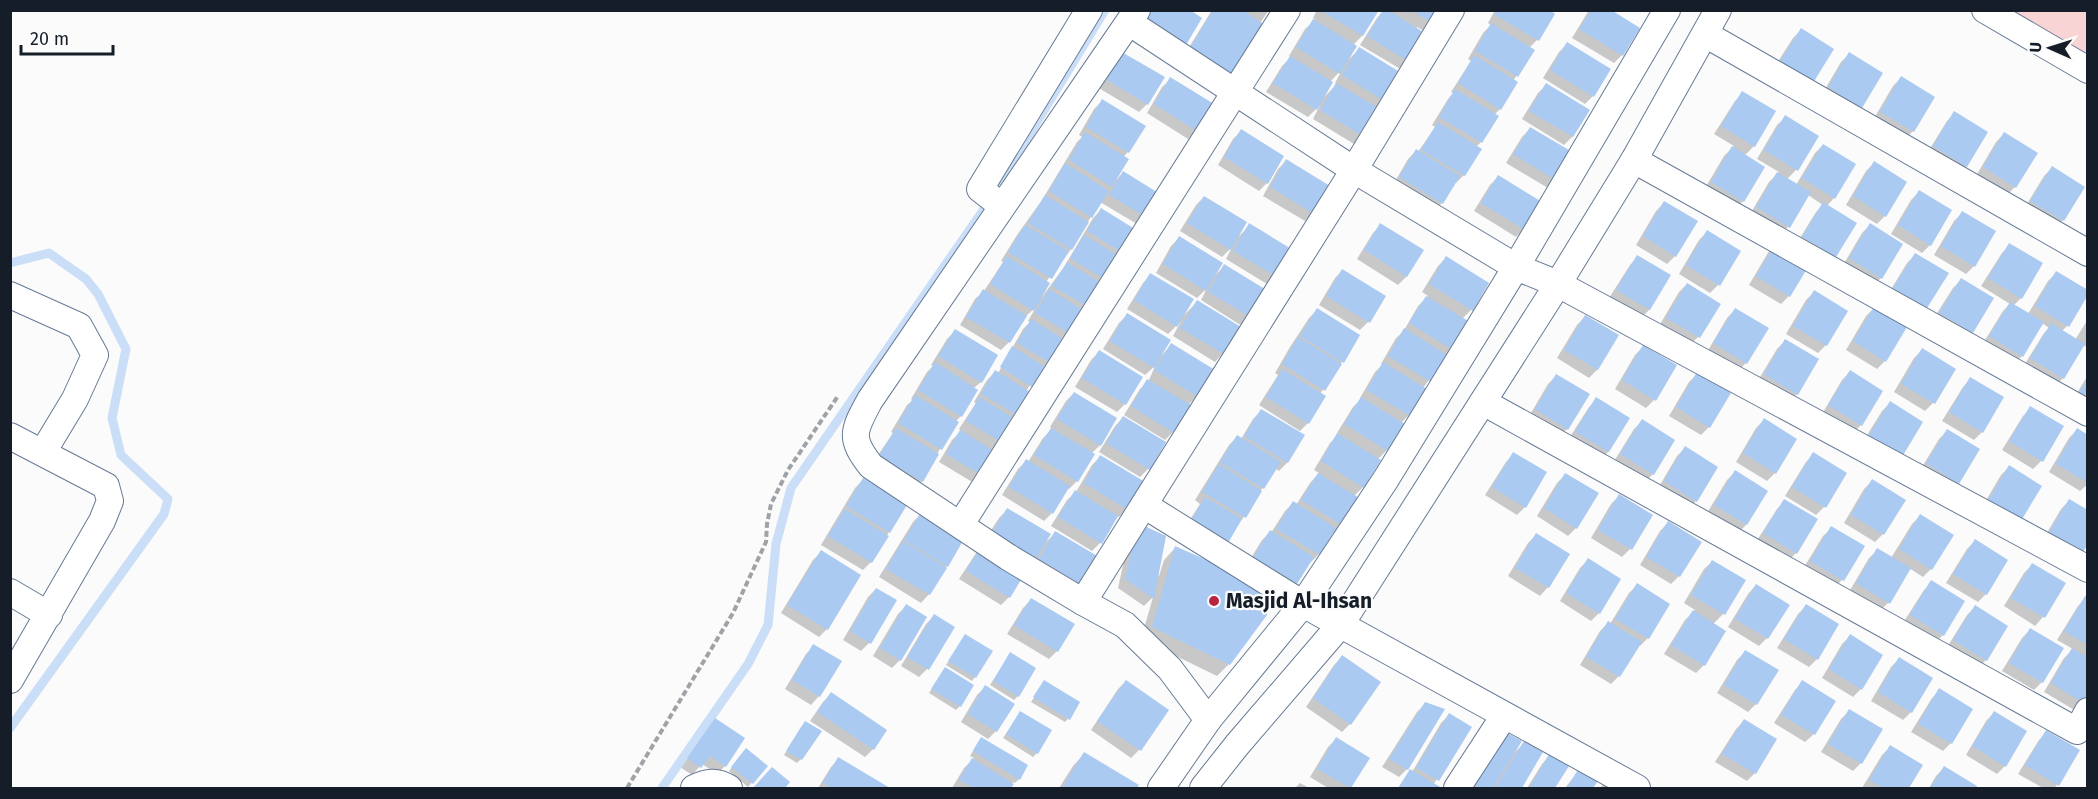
<svg xmlns="http://www.w3.org/2000/svg" width="2098" height="799" font-family="'Fira Sans',sans-serif">
  <rect width="100%" height="100%" fill="#fbfbfb"/>
  <polygon fill="#f8d4d5" points="2010,11 2087,11 2087,55"/>
  <g fill="#0003" fill-rule="evenodd">
    <polygon points="1212,10 1269,10 1260,23 1180,62"/>
    <path d="M1317,10H1377L1362,36L1353,45L1346,62L1359,49L1401,74L1362,136L1354,144L1313,119L1320,105L1308,117L1266,92L1282,66L1291,57L1289,56L1305,29L1315,20L1313,18ZM1343,68L1335,83L1337,84L1324,97L1330,82Z"/>
    <polygon points="1384,10 1442,10 1426,32 1417,27 1415,29 1426,36 1402,70 1360,45 1377,18"/>
    <polygon points="1495,10 1547,10 1553,14 1537,40 1529,48 1533,51 1513,81 1500,109 1494,115 1481,142 1476,147 1480,149 1464,175 1456,183 1454,183 1442,203 1434,211 1393,185 1408,159 1416,151 1418,152 1435,127 1432,125 1448,99 1453,93 1451,92 1471,61 1468,59 1483,33 1491,25 1488,23"/>
    <polygon points="1589,10 1608,10 1622,55 1614,63 1572,38"/>
    <polygon points="1801,30 1832,49 1772,71 1793,38"/>
    <polygon points="1567,44 1593,96 1585,104 1543,78 1559,52"/>
    <polygon points="1849,54 1861,107 1853,115 1821,96 1841,62"/>
    <polygon points="1113,60 1147,104 1139,112 1097,87"/>
    <polygon points="1901,78 1913,131 1905,139 1873,120 1893,86"/>
    <polygon points="1171,79 1196,131 1188,139 1147,113 1162,87"/>
    <polygon points="1546,85 1588,110 1572,137 1564,145 1522,119 1538,93"/>
    <polygon points="1743,93 1754,146 1744,156 1743,201 1735,209 1704,190 1724,156 1734,146 1714,134 1735,101"/>
    <polygon points="1102,101 1128,152 1123,157 1115,181 1123,173 1158,194 1137,224 1100,202 1072,248 1046,282 1039,301 1064,267 1093,218 1101,210 1136,231 1045,372 1041,370 1026,391 1017,416 974,483 939,462 952,440 961,431 959,429 976,403 974,402 987,380 995,372 997,375 1023,329 1030,322 1028,321 1036,307 1024,318 1009,342 1001,350 960,325 975,299 984,291 1003,262 1001,261 1017,235 1042,200 1077,142 1082,137 1079,135 1094,109"/>
    <polygon points="1955,113 1966,166 1958,174 1926,155 1947,121"/>
    <polygon points="1786,117 1796,170 1787,179 1796,185 1815,153 1823,145 1834,198 1827,206 1855,223 1835,257 1826,265 1795,246 1816,212 1823,205 1808,195 1788,227 1780,235 1749,216 1769,182 1779,172 1757,159 1777,125"/>
    <polygon points="1530,129 1556,180 1548,188 1506,163 1522,137"/>
    <polygon points="1241,131 1267,183 1259,191 1218,165 1233,139"/>
    <polygon points="2004,134 2015,187 2007,195 1976,176 1996,142"/>
    <polygon points="1286,161 1313,213 1305,221 1263,196 1278,169"/>
    <polygon points="1874,163 1885,216 1877,224 1846,205 1866,171"/>
    <polygon points="2052,168 2083,187 2063,220 2055,228 2024,209 2044,176"/>
    <polygon points="1498,177 1524,229 1516,237 1474,211 1490,185"/>
    <polygon points="1919,192 1930,245 1922,253 1891,234 1911,200"/>
    <polygon points="1204,197 1239,236 1250,225 1291,250 1267,284 1226,259 1232,247 1222,257 1180,231 1196,205"/>
    <polygon points="1664,203 1675,256 1667,264 1636,245 1656,211"/>
    <polygon points="1962,213 1974,266 1966,274 1934,255 1954,221"/>
    <polygon points="1381,225 1422,250 1406,277 1398,285 1357,259 1373,233"/>
    <polygon points="1870,225 1881,278 1873,286 1842,267 1862,233"/>
    <polygon points="1707,232 1718,285 1710,293 1679,274 1699,240"/>
    <polygon points="1179,238 1215,275 1225,266 1250,317 1242,326 1201,300 1207,288 1197,298 1156,273 1171,246"/>
    <polygon points="1777,243 1789,296 1781,304 1749,285 1769,251"/>
    <polygon points="2010,245 2021,298 2014,305 2028,314 2048,281 2056,273 2067,326 2062,331 2075,340 2088,319 2088,348 2083,345 2063,378 2055,386 2023,367 2044,333 2049,328 2042,323 2022,356 2014,364 1982,345 2003,311 2010,304 1981,286 2002,253"/>
    <polygon points="1915,255 1926,307 1918,315 1887,296 1907,263"/>
    <polygon points="1638,257 1669,276 1649,310 1641,318 1609,298 1630,265"/>
    <polygon points="1446,258 1471,310 1462,319 1452,349 1423,388 1409,415 1401,423 1387,450 1378,459 1363,487 1354,496 1359,500 1335,534 1332,532 1319,554 1311,562 1309,561 1296,583 1288,591 1246,566 1262,540 1270,532 1271,533 1285,511 1293,503 1296,505 1310,483 1319,473 1314,470 1330,443 1339,434 1337,433 1353,407 1361,399 1360,398 1375,372 1382,365 1381,364 1396,338 1403,332 1418,306 1428,296 1422,292 1438,266"/>
    <polygon points="1343,270 1384,296 1368,322 1360,330 1319,305 1335,278"/>
    <polygon points="1151,275 1184,315 1197,302 1239,327 1223,353 1215,362 1173,336 1181,321 1168,334 1127,309 1143,283"/>
    <polygon points="1961,280 1992,299 1972,333 1964,341 1932,321 1953,288"/>
    <polygon points="1687,284 1719,304 1698,337 1690,345 1659,326 1679,292"/>
    <polygon points="1814,292 1826,345 1818,353 1786,334 1806,300"/>
    <polygon points="1874,308 1885,361 1877,369 1846,350 1866,316"/>
    <polygon points="1317,310 1342,362 1320,394 1308,423 1300,431 1259,405 1278,375 1275,373 1290,347 1309,318"/>
    <polygon points="1735,310 1746,363 1738,371 1707,352 1727,318"/>
    <polygon points="1127,315 1162,355 1171,345 1197,396 1188,405 1173,432 1165,440 1124,415 1140,389 1149,380 1155,366 1145,375 1103,349 1119,323"/>
    <polygon points="1585,317 1617,336 1597,370 1589,378 1557,358 1577,325"/>
    <polygon points="955,331 981,382 974,388 961,416 955,422 922,481 914,489 872,464 893,433 891,432 907,405 913,400 911,399 927,372 933,366 931,365 947,339"/>
    <polygon points="1785,341 1797,394 1789,402 1757,382 1777,349"/>
    <polygon points="1643,347 1654,400 1646,408 1615,389 1635,355"/>
    <polygon points="1922,350 1954,369 1933,403 1925,411 1894,392 1914,358"/>
    <polygon points="1099,352 1125,404 1117,412 1075,387 1091,360"/>
    <polygon points="1850,372 1861,425 1853,433 1822,414 1842,380"/>
    <polygon points="1697,374 1709,427 1701,435 1669,416 1689,382"/>
    <polygon points="2088,375 2088,413 2071,403"/>
    <polygon points="1556,376 1567,429 1559,437 1528,418 1548,384"/>
    <polygon points="1971,379 1982,432 1974,440 1942,421 1963,387"/>
    <polygon points="1074,393 1100,445 1091,454 1093,455 1077,481 1069,489 1067,488 1052,513 1044,521 1002,495 1018,469 1026,461 1028,462 1043,438 1052,429 1050,427 1066,401"/>
    <polygon points="1597,399 1628,418 1608,452 1600,460 1568,440 1589,407"/>
    <polygon points="1890,403 1921,422 1861,445 1882,411"/>
    <polygon points="2031,408 2041,461 2033,469 2002,450 2023,416"/>
    <polygon points="1261,411 1303,436 1287,463 1279,471 1275,468 1244,517 1237,525 1184,529 1200,504 1195,500 1229,445 1237,437 1241,439 1253,419"/>
    <polygon points="1123,418 1164,443 1148,469 1140,477 1099,452 1115,426"/>
    <polygon points="1764,420 1775,473 1767,481 1736,462 1756,428"/>
    <polygon points="1642,421 1653,474 1645,482 1613,463 1634,429"/>
    <polygon points="2077,430 2088,437 2088,484 2080,491 2049,472 2069,438"/>
    <polygon points="1947,431 1958,483 1950,491 1919,472 1939,439"/>
    <polygon points="1685,448 1696,501 1688,509 1657,490 1677,456"/>
    <polygon points="1514,454 1525,507 1517,515 1485,495 1506,462"/>
    <polygon points="1814,454 1824,507 1816,515 1785,496 1806,462"/>
    <polygon points="1100,457 1127,509 1119,517 1117,516 1100,543 1092,551 1051,526 1067,500 1076,492 1092,465"/>
    <polygon points="2009,467 2012,528 1981,509 2001,475"/>
    <polygon points="1735,472 1766,491 1746,525 1738,533 1707,513 1727,480"/>
    <polygon points="1565,475 1576,528 1568,536 1537,516 1557,483"/>
    <polygon points="863,480 889,532 871,562 863,570 821,545 855,488"/>
    <polygon points="1872,481 1883,534 1875,542 1844,523 1864,489"/>
    <polygon points="1619,496 1651,515 1630,549 1622,557 1591,538 1611,504"/>
    <polygon points="1785,500 1796,553 1788,561 1756,542 1777,509"/>
    <polygon points="2069,501 2088,512 2041,543 2061,509"/>
    <polygon points="1007,510 1046,542 1055,533 1081,584 1073,592 1034,560 1009,597 1001,605 959,579 999,518"/>
    <polygon points="921,514 947,566 929,594 921,603 879,577 913,522"/>
    <polygon points="1920,516 1931,569 1923,577 1909,568 1888,603 1880,611 1849,592 1869,558 1878,550 1891,558 1912,524"/>
    <polygon points="1668,523 1679,576 1671,584 1640,565 1660,531"/>
    <polygon points="1832,528 1863,547 1842,580 1834,588 1803,569 1823,536"/>
    <polygon points="1130,533 1157,575 1159,576 1164,560 1175,548 1229,664 1217,676 1141,639 1153,597 1144,606 1118,588"/>
    <polygon points="1536,535 1568,554 1548,587 1540,596 1508,576 1528,543"/>
    <polygon points="1975,541 1986,594 1978,602 1946,583 1967,549"/>
    <polygon points="821,552 827,629 819,637 781,613 813,560"/>
    <polygon points="1588,560 1599,613 1591,621 1560,601 1580,568"/>
    <polygon points="1713,561 1744,580 1723,614 1713,624 1704,665 1696,673 1664,654 1685,620 1695,610 1684,603 1704,569"/>
    <polygon points="2032,565 2064,584 2043,617 2035,626 2004,606 2024,573"/>
    <polygon points="1932,582 1943,635 1935,643 1903,623 1924,590"/>
    <polygon points="1637,585 1648,638 1640,646 1638,645 1619,676 1611,684 1580,665 1600,631 1608,623 1610,624 1629,593"/>
    <polygon points="1756,585 1767,638 1759,646 1728,627 1748,594"/>
    <polygon points="876,589 869,643 861,651 843,640 868,597"/>
    <polygon points="2086,598 2088,599 2088,697 2076,711 2044,692 2064,658 2073,649 2057,640 2078,606"/>
    <polygon points="1031,600 1073,625 1057,651 1049,659 1007,634 1023,608"/>
    <polygon points="906,606 900,660 892,668 873,656 898,614"/>
    <polygon points="1806,606 1817,659 1809,667 1777,648 1798,614"/>
    <polygon points="1975,607 1986,660 1978,668 1946,649 1967,615"/>
    <polygon points="934,616 953,627 927,669 919,677 901,666 926,624"/>
    <polygon points="2030,630 2042,682 2034,690 2002,671 2022,638"/>
    <polygon points="965,636 975,677 972,681 946,665"/>
    <polygon points="1850,636 1861,689 1853,697 1822,678 1842,644"/>
    <polygon points="814,646 840,662 819,696 811,705 785,689 806,654"/>
    <polygon points="1745,652 1756,704 1748,712 1717,693 1737,660"/>
    <polygon points="1010,654 1018,696 1014,700 990,685"/>
    <polygon points="1342,657 1350,724 1342,732 1306,707 1334,665"/>
    <polygon points="1899,659 1911,712 1903,720 1871,701 1891,667"/>
    <polygon points="945,669 960,706 956,710 929,693"/>
    <polygon points="1126,681 1167,710 1139,750 1131,758 1091,730 1118,689"/>
    <polygon points="1044,682 1068,719 1065,722 1031,702"/>
    <polygon points="1803,682 1834,701 1814,734 1805,742 1774,723 1795,690"/>
    <polygon points="985,687 996,731 988,739 961,722 977,695"/>
    <polygon points="1940,690 1951,743 1943,751 1911,732 1932,698"/>
    <polygon points="831,694 885,730 873,749 865,757 810,721 823,702"/>
    <polygon points="1425,704 1407,769 1399,777 1382,767 1417,712"/>
    <polygon points="1849,711 1861,763 1853,771 1821,752 1841,719"/>
    <polygon points="1020,713 1037,753 1033,757 1003,738"/>
    <polygon points="1994,713 2005,766 1997,774 1966,755 1986,721"/>
    <polygon points="1449,715 1470,727 1433,785 1439,788 1398,788 1407,775 1412,772 1441,723"/>
    <polygon points="715,720 725,766 717,774 702,764 692,775 680,767 707,728"/>
    <polygon points="1744,721 1775,740 1755,773 1747,781 1715,762 1736,729"/>
    <polygon points="801,727 801,759 797,763 784,755"/>
    <polygon points="2047,732 2057,785 2054,788 2043,788 2018,774 2039,740"/>
    <polygon points="1336,739 1368,758 1349,788 1328,788 1310,777 1328,747"/>
    <polygon points="978,742 1026,766 1019,779 1015,783 1013,782 1009,788 952,788 964,768 974,758 970,756"/>
    <polygon points="1524,743 1541,753 1520,788 1465,788 1515,752"/>
    <polygon points="1890,747 1921,766 1908,788 1862,788 1882,755"/>
    <polygon points="742,754 766,766 748,787 729,771"/>
    <polygon points="1084,754 1137,786 1135,788 1059,788 1073,766"/>
    <polygon points="1550,756 1567,766 1553,788 1527,788 1542,764"/>
    <polygon points="839,759 887,788 818,788 831,767"/>
    <polygon points="1944,768 1975,787 1974,788 1929,788 1936,776"/>
    <polygon points="1579,770 1596,781 1591,788 1565,788"/>
    <polygon points="1300,783 1309,788 1295,788"/>
    <polygon points="1604,784 1612,788 1600,788"/>
  </g>
  <g fill="none" stroke-linecap="round" stroke-linejoin="round">
    <g stroke="#cadef7" stroke-width="9">
      <polyline points="10,263 49,253 86,279 98,294 126,349 112,418 121,455 168,499 164,514 10,728"/>
      <polyline points="662,788 748,664 768,625 776,544 791,488 984,209 1105,10"/>
    </g>
  </g>
  <g fill="#aacaf2">
    <polygon points="1147,10 1190,10 1202,18 1186,45 1142,19"/>
    <polygon points="1213,10 1242,10 1265,25 1231,80 1187,53"/>
    <polygon points="1320,10 1379,10 1363,36"/>
    <polygon points="1383,10 1388,10 1428,35 1411,63 1367,36"/>
    <polygon points="1411,10 1444,10 1435,25"/>
    <polygon points="1497,10 1550,10 1555,14 1539,41 1495,15"/>
    <polygon points="1591,10 1611,10 1640,28 1623,56 1579,29"/>
    <polygon points="1313,19 1357,46 1340,74 1296,47"/>
    <polygon points="1491,23 1535,50 1518,77 1475,51"/>
    <polygon points="1801,28 1834,49 1813,83 1779,63"/>
    <polygon points="1567,42 1611,69 1594,97 1550,70"/>
    <polygon points="1359,47 1403,74 1386,102 1342,75"/>
    <polygon points="1120,51 1165,77 1148,105 1104,78"/>
    <polygon points="1849,52 1883,73 1862,108 1828,87"/>
    <polygon points="1474,55 1518,82 1501,110 1458,83"/>
    <polygon points="1290,56 1333,82 1317,110 1273,83"/>
    <polygon points="1901,76 1935,97 1914,132 1880,112"/>
    <polygon points="1170,77 1214,104 1197,131 1154,104"/>
    <polygon points="1336,83 1380,109 1364,137 1320,110"/>
    <polygon points="1546,83 1590,110 1573,137 1529,111"/>
    <polygon points="1455,89 1499,116 1482,143 1439,117"/>
    <polygon points="1742,91 1776,111 1755,147 1721,126"/>
    <polygon points="1102,99 1146,126 1129,153 1086,127"/>
    <polygon points="1954,111 1988,132 1967,167 1933,146"/>
    <polygon points="1785,115 1819,136 1798,171 1764,150"/>
    <polygon points="1438,122 1482,149 1465,176 1421,150"/>
    <polygon points="1530,127 1574,153 1557,181 1513,154"/>
    <polygon points="1241,129 1284,156 1268,184 1224,157"/>
    <polygon points="1085,132 1129,159 1112,187 1069,160"/>
    <polygon points="2004,132 2038,153 2016,188 1983,167"/>
    <polygon points="1823,144 1856,164 1835,199 1802,178"/>
    <polygon points="1732,146 1765,167 1744,202 1711,182"/>
    <polygon points="1416,149 1460,176 1443,204 1399,177"/>
    <polygon points="1286,159 1330,186 1314,214 1270,187"/>
    <polygon points="1874,161 1907,182 1886,217 1853,196"/>
    <polygon points="1065,163 1109,191 1092,218 1049,191"/>
    <polygon points="2052,166 2085,187 2064,221 2030,201"/>
    <polygon points="1123,171 1160,194 1146,217 1109,195"/>
    <polygon points="1777,172 1811,192 1790,228 1756,207"/>
    <polygon points="1498,175 1542,202 1525,230 1481,203"/>
    <polygon points="1919,190 1952,210 1931,246 1898,225"/>
    <polygon points="1045,195 1089,222 1072,250 1028,223"/>
    <polygon points="1204,196 1247,222 1231,250 1187,223"/>
    <polygon points="1664,201 1698,221 1676,257 1643,236"/>
    <polygon points="1823,202 1857,223 1836,257 1802,237"/>
    <polygon points="1101,208 1138,231 1124,254 1087,231"/>
    <polygon points="1962,211 1996,231 1975,267 1941,246"/>
    <polygon points="1249,223 1293,250 1277,277 1233,251"/>
    <polygon points="1380,223 1424,250 1407,277 1364,250"/>
    <polygon points="1870,223 1903,244 1882,279 1849,258"/>
    <polygon points="1025,225 1069,251 1052,279 1008,252"/>
    <polygon points="1707,230 1741,251 1720,286 1686,265"/>
    <polygon points="1084,235 1121,257 1107,281 1070,258"/>
    <polygon points="1179,236 1223,263 1206,291 1163,264"/>
    <polygon points="1777,241 1811,262 1790,297 1756,276"/>
    <polygon points="2009,243 2043,263 2022,299 1988,278"/>
    <polygon points="1915,253 1949,273 1927,308 1893,288"/>
    <polygon points="1637,255 1671,275 1650,310 1616,290"/>
    <polygon points="1007,256 1050,283 1034,311 990,284"/>
    <polygon points="1446,256 1489,283 1473,311 1429,284"/>
    <polygon points="1067,262 1104,285 1090,308 1052,286"/>
    <polygon points="1224,264 1268,291 1252,318 1208,292"/>
    <polygon points="1342,269 1386,296 1370,323 1326,296"/>
    <polygon points="2056,271 2088,290 2088,295 2069,327 2035,306"/>
    <polygon points="1150,273 1194,299 1177,327 1134,300"/>
    <polygon points="1961,278 1994,298 1973,333 1939,313"/>
    <polygon points="1687,283 1721,304 1700,338 1666,318"/>
    <polygon points="983,289 1027,316 1010,343 966,317"/>
    <polygon points="1049,289 1086,312 1072,335 1035,313"/>
    <polygon points="1814,290 1848,311 1827,346 1793,326"/>
    <polygon points="1426,296 1470,322 1453,350 1409,323"/>
    <polygon points="1197,300 1241,327 1224,354 1180,328"/>
    <polygon points="2010,302 2044,322 2023,357 1989,336"/>
    <polygon points="1874,307 1907,327 1886,362 1853,341"/>
    <polygon points="1317,308 1360,335 1344,363 1300,336"/>
    <polygon points="1735,308 1769,328 1747,364 1713,343"/>
    <polygon points="1127,313 1171,340 1154,368 1110,341"/>
    <polygon points="1585,315 1619,335 1598,370 1564,350"/>
    <polygon points="1031,319 1068,342 1054,365 1017,343"/>
    <polygon points="2051,323 2085,344 2064,379 2030,358"/>
    <polygon points="1404,328 1447,355 1431,382 1388,356"/>
    <polygon points="955,329 998,355 982,383 938,356"/>
    <polygon points="1298,337 1342,364 1325,391 1282,364"/>
    <polygon points="1785,339 1819,359 1798,395 1764,374"/>
    <polygon points="1171,343 1215,370 1198,397 1154,370"/>
    <polygon points="1643,345 1677,365 1656,401 1622,380"/>
    <polygon points="1012,346 1045,367 1032,387 1000,367"/>
    <polygon points="1922,348 1956,369 1935,404 1901,384"/>
    <polygon points="1099,350 1143,377 1126,405 1082,378"/>
    <polygon points="935,362 978,390 962,417 918,390"/>
    <polygon points="1383,362 1427,389 1410,416 1367,390"/>
    <polygon points="1282,369 1326,396 1309,424 1266,397"/>
    <polygon points="995,370 1032,393 1019,416 981,394"/>
    <polygon points="1850,370 1883,391 1862,426 1828,405"/>
    <polygon points="1697,372 1731,393 1710,428 1676,407"/>
    <polygon points="1556,374 1590,394 1568,430 1535,409"/>
    <polygon points="1970,377 2004,397 1983,433 1949,412"/>
    <polygon points="2088,378 2088,400 2078,394"/>
    <polygon points="1147,379 1191,405 1174,433 1131,406"/>
    <polygon points="1074,392 1117,418 1101,446 1057,419"/>
    <polygon points="915,395 959,422 942,450 898,423"/>
    <polygon points="979,397 1017,420 1003,443 966,421"/>
    <polygon points="1361,397 1405,424 1388,451 1344,424"/>
    <polygon points="1596,397 1630,418 1609,452 1575,432"/>
    <polygon points="1890,401 1923,422 1902,457 1868,437"/>
    <polygon points="2030,406 2064,426 2043,462 2009,441"/>
    <polygon points="1261,409 1305,435 1288,463 1244,436"/>
    <polygon points="1123,416 1166,442 1150,470 1106,443"/>
    <polygon points="1764,418 1797,439 1776,474 1743,453"/>
    <polygon points="1642,419 1675,440 1654,475 1620,454"/>
    <polygon points="896,428 939,454 923,482 879,456"/>
    <polygon points="1051,428 1095,454 1078,482 1034,455"/>
    <polygon points="2077,428 2088,435 2088,483 2056,464"/>
    <polygon points="1947,429 1980,449 1959,484 1926,463"/>
    <polygon points="960,430 997,453 983,476 946,454"/>
    <polygon points="1337,433 1381,460 1364,488 1321,461"/>
    <polygon points="1237,435 1281,462 1264,489 1220,462"/>
    <polygon points="1685,446 1718,467 1697,502 1664,481"/>
    <polygon points="1513,452 1547,472 1526,508 1492,487"/>
    <polygon points="1813,452 1847,473 1826,508 1792,487"/>
    <polygon points="1100,455 1145,482 1128,510 1084,483"/>
    <polygon points="1026,459 1070,486 1053,514 1009,487"/>
    <polygon points="1219,464 1262,491 1246,518 1202,492"/>
    <polygon points="2009,465 2042,486 2021,521 1988,501"/>
    <polygon points="1735,470 1768,491 1747,525 1714,505"/>
    <polygon points="1318,473 1361,499 1345,527 1301,500"/>
    <polygon points="1565,473 1599,493 1577,529 1544,508"/>
    <polygon points="863,478 907,505 890,533 846,506"/>
    <polygon points="1872,479 1906,500 1884,535 1851,515"/>
    <polygon points="1075,490 1118,516 1102,544 1058,517"/>
    <polygon points="1619,494 1653,515 1632,550 1598,530"/>
    <polygon points="1205,497 1242,519 1228,543 1191,520"/>
    <polygon points="1784,499 1818,519 1797,554 1763,533"/>
    <polygon points="2069,499 2088,510 2088,544 2081,555 2048,534"/>
    <polygon points="1293,501 1336,528 1320,555 1276,529"/>
    <polygon points="1007,508 1051,534 1034,562 991,535"/>
    <polygon points="845,509 889,536 872,563 828,536"/>
    <polygon points="921,512 964,539 948,567 904,540"/>
    <polygon points="1920,514 1954,535 1932,570 1899,549"/>
    <polygon points="1668,521 1702,542 1680,577 1646,557"/>
    <polygon points="1138,523 1166,536 1154,599 1125,579"/>
    <polygon points="1831,526 1865,546 1844,581 1810,561"/>
    <polygon points="1270,530 1314,557 1297,584 1253,558"/>
    <polygon points="1055,531 1099,557 1082,585 1039,559"/>
    <polygon points="1536,533 1570,554 1549,588 1515,568"/>
    <polygon points="1975,539 2008,560 1987,595 1953,574"/>
    <polygon points="903,541 947,568 930,595 886,569"/>
    <polygon points="983,543 1027,570 1010,598 966,571"/>
    <polygon points="1175,546 1267,587 1267,615 1230,665 1152,627"/>
    <polygon points="1877,548 1911,568 1890,604 1856,583"/>
    <polygon points="821,550 861,575 828,630 787,605"/>
    <polygon points="1588,558 1621,579 1600,614 1566,593"/>
    <polygon points="1712,560 1746,580 1725,615 1691,595"/>
    <polygon points="2032,563 2066,583 2045,618 2011,598"/>
    <polygon points="1931,580 1965,601 1944,636 1910,615"/>
    <polygon points="1637,583 1670,604 1649,639 1615,619"/>
    <polygon points="1756,584 1790,605 1768,639 1735,619"/>
    <polygon points="876,588 897,600 871,644 850,631"/>
    <polygon points="2085,596 2088,597 2088,645 2064,631"/>
    <polygon points="1031,598 1075,624 1058,652 1014,625"/>
    <polygon points="906,604 927,617 901,661 880,648"/>
    <polygon points="1806,604 1839,624 1818,660 1784,639"/>
    <polygon points="1975,605 2008,626 1987,661 1953,640"/>
    <polygon points="1693,610 1726,631 1705,666 1671,645"/>
    <polygon points="934,614 955,627 929,670 907,657"/>
    <polygon points="1608,621 1642,642 1620,677 1586,657"/>
    <polygon points="2030,628 2064,648 2043,683 2009,663"/>
    <polygon points="965,634 993,651 976,678 948,661"/>
    <polygon points="1850,634 1883,655 1862,690 1829,669"/>
    <polygon points="813,644 842,661 820,697 792,680"/>
    <polygon points="2072,648 2088,658 2088,699 2085,704 2051,683"/>
    <polygon points="1745,650 1779,670 1757,705 1724,685"/>
    <polygon points="1010,652 1036,668 1019,697 993,681"/>
    <polygon points="1342,655 1381,682 1351,725 1313,698"/>
    <polygon points="1899,657 1933,678 1912,713 1878,692"/>
    <polygon points="945,667 974,685 961,707 931,689"/>
    <polygon points="1044,680 1080,702 1070,720 1033,697"/>
    <polygon points="1126,680 1169,710 1141,751 1097,721"/>
    <polygon points="1802,680 1836,701 1815,735 1781,715"/>
    <polygon points="985,685 1015,704 997,732 968,714"/>
    <polygon points="1939,688 1973,709 1952,744 1918,724"/>
    <polygon points="831,692 887,730 874,750 817,712"/>
    <polygon points="1425,702 1445,709 1408,770 1389,759"/>
    <polygon points="1849,709 1883,729 1862,764 1828,744"/>
    <polygon points="1020,711 1052,730 1038,754 1006,734"/>
    <polygon points="1994,711 2027,731 2006,767 1972,746"/>
    <polygon points="1449,713 1472,727 1439,781 1416,768"/>
    <polygon points="715,718 745,738 726,767 710,756 701,768 687,758"/>
    <polygon points="1744,719 1777,739 1756,774 1722,754"/>
    <polygon points="805,721 822,731 802,760 786,751"/>
    <polygon points="1502,730 1522,741 1493,788 1480,788 1470,782"/>
    <polygon points="2046,730 2080,750 2059,786 2025,765"/>
    <polygon points="981,737 1028,765 1020,780 973,751"/>
    <polygon points="1336,737 1370,758 1351,788 1317,769"/>
    <polygon points="1524,741 1543,752 1522,788 1495,788"/>
    <polygon points="1890,745 1923,765 1909,788 1883,788 1869,780"/>
    <polygon points="746,748 768,766 753,784 731,767"/>
    <polygon points="1084,752 1139,785 1137,788 1062,788"/>
    <polygon points="1549,754 1569,766 1555,788 1529,788"/>
    <polygon points="838,757 890,788 832,788 823,783"/>
    <polygon points="972,758 1014,784 1011,788 974,788 959,780"/>
    <polygon points="1944,766 1977,786 1976,788 1930,788"/>
    <polygon points="772,767 790,782 785,788 753,788"/>
    <polygon points="1579,768 1598,781 1593,788 1567,788"/>
    <polygon points="1410,769 1442,788 1402,788 1399,787"/>
  </g>
  <g fill="none" stroke-linecap="round" stroke-linejoin="round">
    <g stroke="#677b95" stroke-width="28">
      <g id="street">
        <polyline points="1985,10 2088,70"/>
        <polyline points="1130,23 1354,170 1516,267 1558,284 2088,569"/>
        <polyline points="1705,34 2088,253"/>
        <polyline points="1634,160 2088,413"/>
        <polyline points="1002,206 980,189 1089,10"/>
        <polyline points="10,295 79,326 95,355 75,399 43,452"/>
        <polyline points="1483,402 2077,731 2088,711"/>
        <polyline points="10,436 106,486 110,501 102,521 10,680"/>
        <polyline points="1144,505 1303,604 1637,788"/>
        <polyline points="961,524 1287,10"/>
        <polyline points="10,592 49,615"/>
        <path d="M1083,602L1008,557L871,466C848,437 854,430 870,400L1137,10"/>
        <polyline points="1208,720 1170,669 1125,625 1083,602 1354,170 1451,10"/>
        <path d="M694,788C707,782 716,780 729,788"/>
        <polyline points="1161,788 1208,720 1303,604 1386,479 1516,267 1667,10"/>
        <polyline points="1203,788 1237,745 1341,624 1558,284 1634,160 1718,10"/>
        <polyline points="1457,788 1504,716"/>
      </g>
    </g>
    <polyline stroke="#9fa3a7" stroke-width="4" stroke-dasharray="6 3" stroke-linecap="butt" points="627,788 733,613 766,542 767,524 771,504 788,470 838,396"/>
    <use href="#street" stroke="#fff" stroke-width="26"/>
  </g>
  <circle fill="#b72542" stroke="#fbfbfb" stroke-width="2" cx="1214" cy="601" r="6"/>
  <g text-anchor="middle" dominant-baseline="central" stroke-width="4.5" stroke-linejoin="round" paint-order="stroke">
    <g font-size="21" font-weight="bold" fill="#151e28" stroke="#fbfbfb" text-anchor="start">
      <text x="1226" y="601">Masjid Al-Ihsan</text>
    </g>
  </g>
  <rect width="2098" height="799" fill="none" stroke="#151e28" stroke-width="24"/>
  <g transform="translate(2050 48) rotate(273)" stroke="#fbfbfb" stroke-width="4.5" paint-order="stroke">
  <path d="M0-4.5L10 22L0 15L-10 22Z" fill="#151e28"/>
  <text y="-9" font-size="16" font-weight="bold" text-anchor="middle" fill="#151e28">U</text>
  </g>
  <path d="M21 45v9h92v-9" fill="none" stroke="#151e28" stroke-width="3"/>
  <text x="30" y="45" font-size="18" fill="#151e28" stroke="#fbfbfb" stroke-width="4.5" paint-order="stroke">20 m</text>
</svg>
